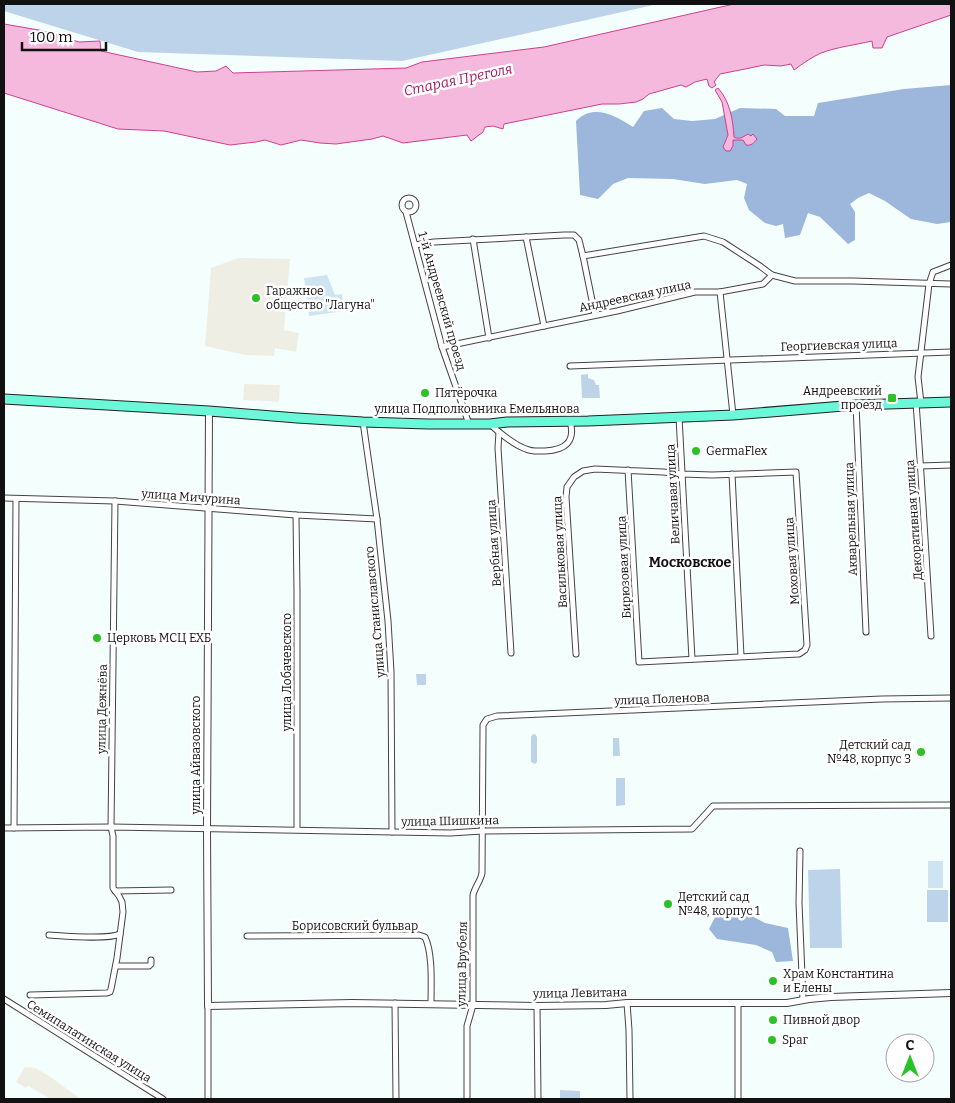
<svg xmlns="http://www.w3.org/2000/svg" width="955" height="1103" font-family="Bitter,serif">
  <rect width="100%" height="100%" fill="#f4fffd"/>
  <g fill="#efeee5">
    <polygon points="238,258 290,259 284,330 299,333 296,352 275,348 274,356 245,355 205,346 211,268"/>
    <polygon points="244,384 280,385 279,402 243,400"/>
    <polygon points="25,1067 35,1068 49,1076 81,1099 51,1099 28,1086 26,1088 16,1082"/>
  </g>
  <g fill="#bdd3ea">
    <polygon points="4,4 658,4 402,61 138,52 4,11"/>
    <polygon points="588,374 588,378 594,380 596,385 599,385 600,398 582,398 581,375"/>
    <polygon points="416,674 426,674 426,685 417,685"/>
    <polygon points="535,734 537,737 537,762 535,764 531,762 531,737 532,735"/>
    <polygon points="613,738 619,738 620,756 613,756"/>
    <polygon points="616,778 625,778 625,805 616,806"/>
    <polygon points="840,869 842,948 810,948 808,870"/>
    <rect x="927" y="890" width="21" height="32"/>
    <polygon points="560,1090 580,1091 580,1099 560,1099"/>
  </g>
  <g fill="#9cb7db">
    <path d="M951,85V222L937,224L911,219L885,201L869,193L858,198L850,204L855,212V240L848,244L820,217L808,213L800,235L785,238L783,224L776,226L765,223L749,210L744,198L747,184L737,180L705,184L673,179L628,178L613,184L598,199L580,195L576,121C594,103 615,116 633,127L644,111L662,108L674,119L692,121L715,119L740,108L776,109L785,116H814L818,103L904,89Z"/>
    <polygon points="716,915 752,916 765,923 788,928 793,961 776,962 772,952 756,945 717,939 709,929"/>
  </g>
  <g fill="#cfe4f1">
    <polygon points="327,275 335,295 342,294 344,311 309,316 304,278"/>
    <rect x="928" y="861" width="15" height="27"/>
  </g>
  <g fill="#f6b9de" stroke="#ce3f91">
    <path d="M734,4H951V15L887,37L882,48H873L872,41C855,45 837,47 821,53C812,57 802,64 794,70L791,64L781,66L764,65L750,68L720,74L714,82L716,85L712,88L709,86L707,79L695,82L686,87L681,85L649,94L643,99L636,102L619,104H602L504,124L503,129L493,126L485,127L483,132L471,141L467,135L403,143L383,136L372,139L336,144L320,143L301,140L281,145L265,140L256,142L230,145L164,131L118,129L4,93V24L39,30L79,42L100,41L101,51L197,72L216,71L226,66L233,73L406,68L422,62L544,47Z"/>
    <path d="M718,88C730,101 733,120 734,137C739,140 743,137 748,134L751,136L753,134L757,139C754,143 751,146 746,145L743,140H733V146L730,151H726L723,147L728,135L722,102L715,90Z"/>
  </g>
  <g fill="none" stroke-linecap="round" stroke-linejoin="round">
    <g stroke="#444" stroke-width="7">
      <g id="minor">
        <circle cx="409" cy="205" r="7"/>
        <polyline points="406,212 442,347 469,424"/>
        <polyline points="526,237 544,326"/>
        <polyline points="473,239 489,338"/>
        <polyline points="415,245 434,242 564,235 574,235 579,240 583,256 595,315"/>
        <polyline points="583,256 704,236 723,242 760,266 772,275"/>
        <polyline points="720,292 733,415"/>
        <polyline points="442,347 617,311 695,292 720,292 763,284 772,275 795,281 853,281 951,284"/>
        <polyline points="570,366 951,352"/>
        <path d="M916,403C922,481 926,559 931,636"/>
        <polyline points="921,403 918,377 929,284 933,272 951,265"/>
        <polyline points="856,405 866,632"/>
        <polyline points="679,417 692,659"/>
        <polyline points="363,422 377,519 388,621 391,672 392,832"/>
        <path d="M490,424C498,432 516,446 526,449C532,452 539,451 545,451C565,450 576,442 570,421"/>
        <polyline points="499,432 498,448 511,653"/>
        <polyline points="920,466 951,465"/>
        <polyline points="732,474 741,656"/>
        <polyline points="4,498 115,501 296,515 377,519"/>
        <polyline points="296,515 297,592 297,829"/>
        <polyline points="576,654 566,497 567,487 574,477 583,471 595,469 663,472 682,474 712,475 796,472 807,645 805,650 799,654 639,662 628,470"/>
        <polyline points="4,828 111,827 450,833 483,831 692,829 713,806 951,805"/>
        <polyline points="14,828 16,499"/>
        <polyline points="800,851 799,903 803,1000"/>
        <polyline points="115,891 171,890"/>
        <path d="M49,935C65,936 107,940 120,934"/>
        <path d="M247,936L419,935L425,937C433,954 431,985 431,1004"/>
        <polyline points="116,966 149,966 151,964 151,960"/>
        <polyline points="30,995 107,993 110,992 111,989 117,958 123,912 122,902 119,896 113,888 113,836 111,827 115,501"/>
        <polyline points="4,999 163,1099"/>
        <polyline points="395,1003 396,1099"/>
        <polyline points="627,1003 629,1030 630,1099"/>
        <polyline points="208,1006 208,1099"/>
        <polyline points="537,1006 538,1099"/>
        <path d="M467,1099V1026L473,1005V895C475,887 481,880 482,873L483,730V725L487,719L497,716L882,699L951,698"/>
        <polyline points="738,1099 738,1004"/>
      </g>
    </g>
    <g stroke="#444" stroke-width="8">
      <polyline id="tertiary" points="209,411 207,829 208,1006 352,1003 537,1006 606,1005 627,1003 787,1003 809,999 831,997 951,993"/>
    </g>
    <g stroke="#222" stroke-width="11">
      <polyline id="primary" points="4,399 209,411 297,418 363,422 428,424 490,424 507,422 588,421 733,415 856,405 951,402"/>
    </g>
    <use href="#minor" stroke="#fff" stroke-width="5"/>
    <use href="#tertiary" stroke="#fff" stroke-width="6"/>
    <use href="#primary" stroke="#6bf8d9" stroke-width="9"/>
  </g>
  <g fill="#2ac227" stroke="#fff" stroke-width="2">
    <circle cx="256" cy="298" r="5"/>
    <circle cx="425" cy="393" r="5"/>
    <rect x="887" y="393" width="10" height="10" rx="2.5"/>
    <circle cx="696" cy="451" r="5"/>
    <circle cx="97" cy="638" r="5"/>
    <circle cx="921" cy="752" r="5"/>
    <circle cx="668" cy="904" r="5"/>
    <circle cx="773" cy="981" r="5"/>
    <circle cx="773" cy="1020" r="5"/>
    <circle cx="772" cy="1040" r="5"/>
  </g>
  <g text-anchor="middle" dominant-baseline="central" stroke-width="5" stroke-linejoin="round" paint-order="stroke">
    <g font-size="12" fill="#111" stroke="#fff" text-anchor="start">
      <text x="266" y="291">Гаражное<tspan x="266" dy="14">общество "Лагуна"</tspan></text>
      <text x="882" y="391" text-anchor="end">Андреевский<tspan x="882" dy="14">проезд</tspan></text>
      <text x="435" y="393">Пятёрочка</text>
      <text x="706" y="451">GermaFlex</text>
      <text x="107" y="638">Церковь МСЦ ЕХБ</text>
      <text x="911" y="745" text-anchor="end">Детский сад<tspan x="911" dy="14">№48, корпус 3</tspan></text>
      <text x="678" y="897">Детский сад<tspan x="678" dy="14">№48, корпус 1</tspan></text>
      <text x="783" y="974">Храм Константина<tspan x="783" dy="14">и Елены</tspan></text>
      <text x="783" y="1020">Пивной двор</text>
      <text x="782" y="1040">Spar</text>
    </g>
    <g font-size="12" fill="#111" stroke="#fff">
      <text transform="translate(635 296) rotate(-12)">Андреевская улица</text>
      <text transform="translate(442 301) rotate(74)">1-й Андреевский проезд</text>
      <text transform="translate(839 345) rotate(-2)">Георгиевская улица</text>
      <text x="477" y="409">улица Подполковника Емельянова</text>
      <text transform="translate(673 494) rotate(-93)">Величавая улица</text>
      <text transform="translate(191 497) rotate(4)">улица Мичурина</text>
      <text transform="translate(851 519) rotate(-92)">Акварельная улица</text>
      <text transform="translate(914 520) rotate(-94)">Декоративная улица</text>
      <text transform="translate(494 543) rotate(-94)">Вербная улица</text>
      <text transform="translate(560 552) rotate(-93)">Васильковая улица</text>
      <text transform="translate(792 561) rotate(-94)">Моховая улица</text>
      <text transform="translate(624 567) rotate(-93)">Бирюзовая улица</text>
      <text transform="translate(375 612) rotate(-95)">улица Станиславского</text>
      <text transform="translate(287 672) rotate(-90)">улица Лобачевского</text>
      <text transform="translate(662 699) rotate(-2)">улица Поленова</text>
      <text transform="translate(102 709) rotate(-89)">улица Дежнёва</text>
      <text transform="translate(196 755) rotate(-90)">улица Айвазовского</text>
      <text transform="translate(450 821) rotate(-1)">улица Шишкина</text>
      <text x="355" y="926">Борисовский бульвар</text>
      <text transform="translate(462 964) rotate(-89)">улица Врубеля</text>
      <text transform="translate(580 993) rotate(-1)">улица Левитана</text>
      <text transform="translate(89 1041) rotate(32)">Семипалатинская улица</text>
    </g>
    <g font-size="14" font-style="italic" fill="#a41863" stroke="#fff">
      <text transform="translate(458 80) rotate(-12)">Старая Преголя</text>
    </g>
    <g font-size="14" font-weight="bold" fill="#111" stroke="#fff">
      <text x="690" y="562">Московское</text>
    </g>
  </g>
  <rect width="955" height="1103" fill="none" stroke="#111111" stroke-width="10"/>
  <g transform="translate(910 1058)"><circle r="24" fill="#ffffff" stroke="#a0a0a0"/>
  <path d="M0-4L9 19L0 12L-9 19Z" fill="#2ac227"/>
  <text y="-8" font-size="14" font-weight="bold" text-anchor="middle" fill="#111111">С</text>
  </g>
  <path d="M22 42v8h84v-8" fill="none" stroke="#111111" stroke-width="2.5"/>
  <text x="30" y="42" font-size="15" fill="#111111" stroke="#ffffff" stroke-width="4" paint-order="stroke">100 m</text>
</svg>
